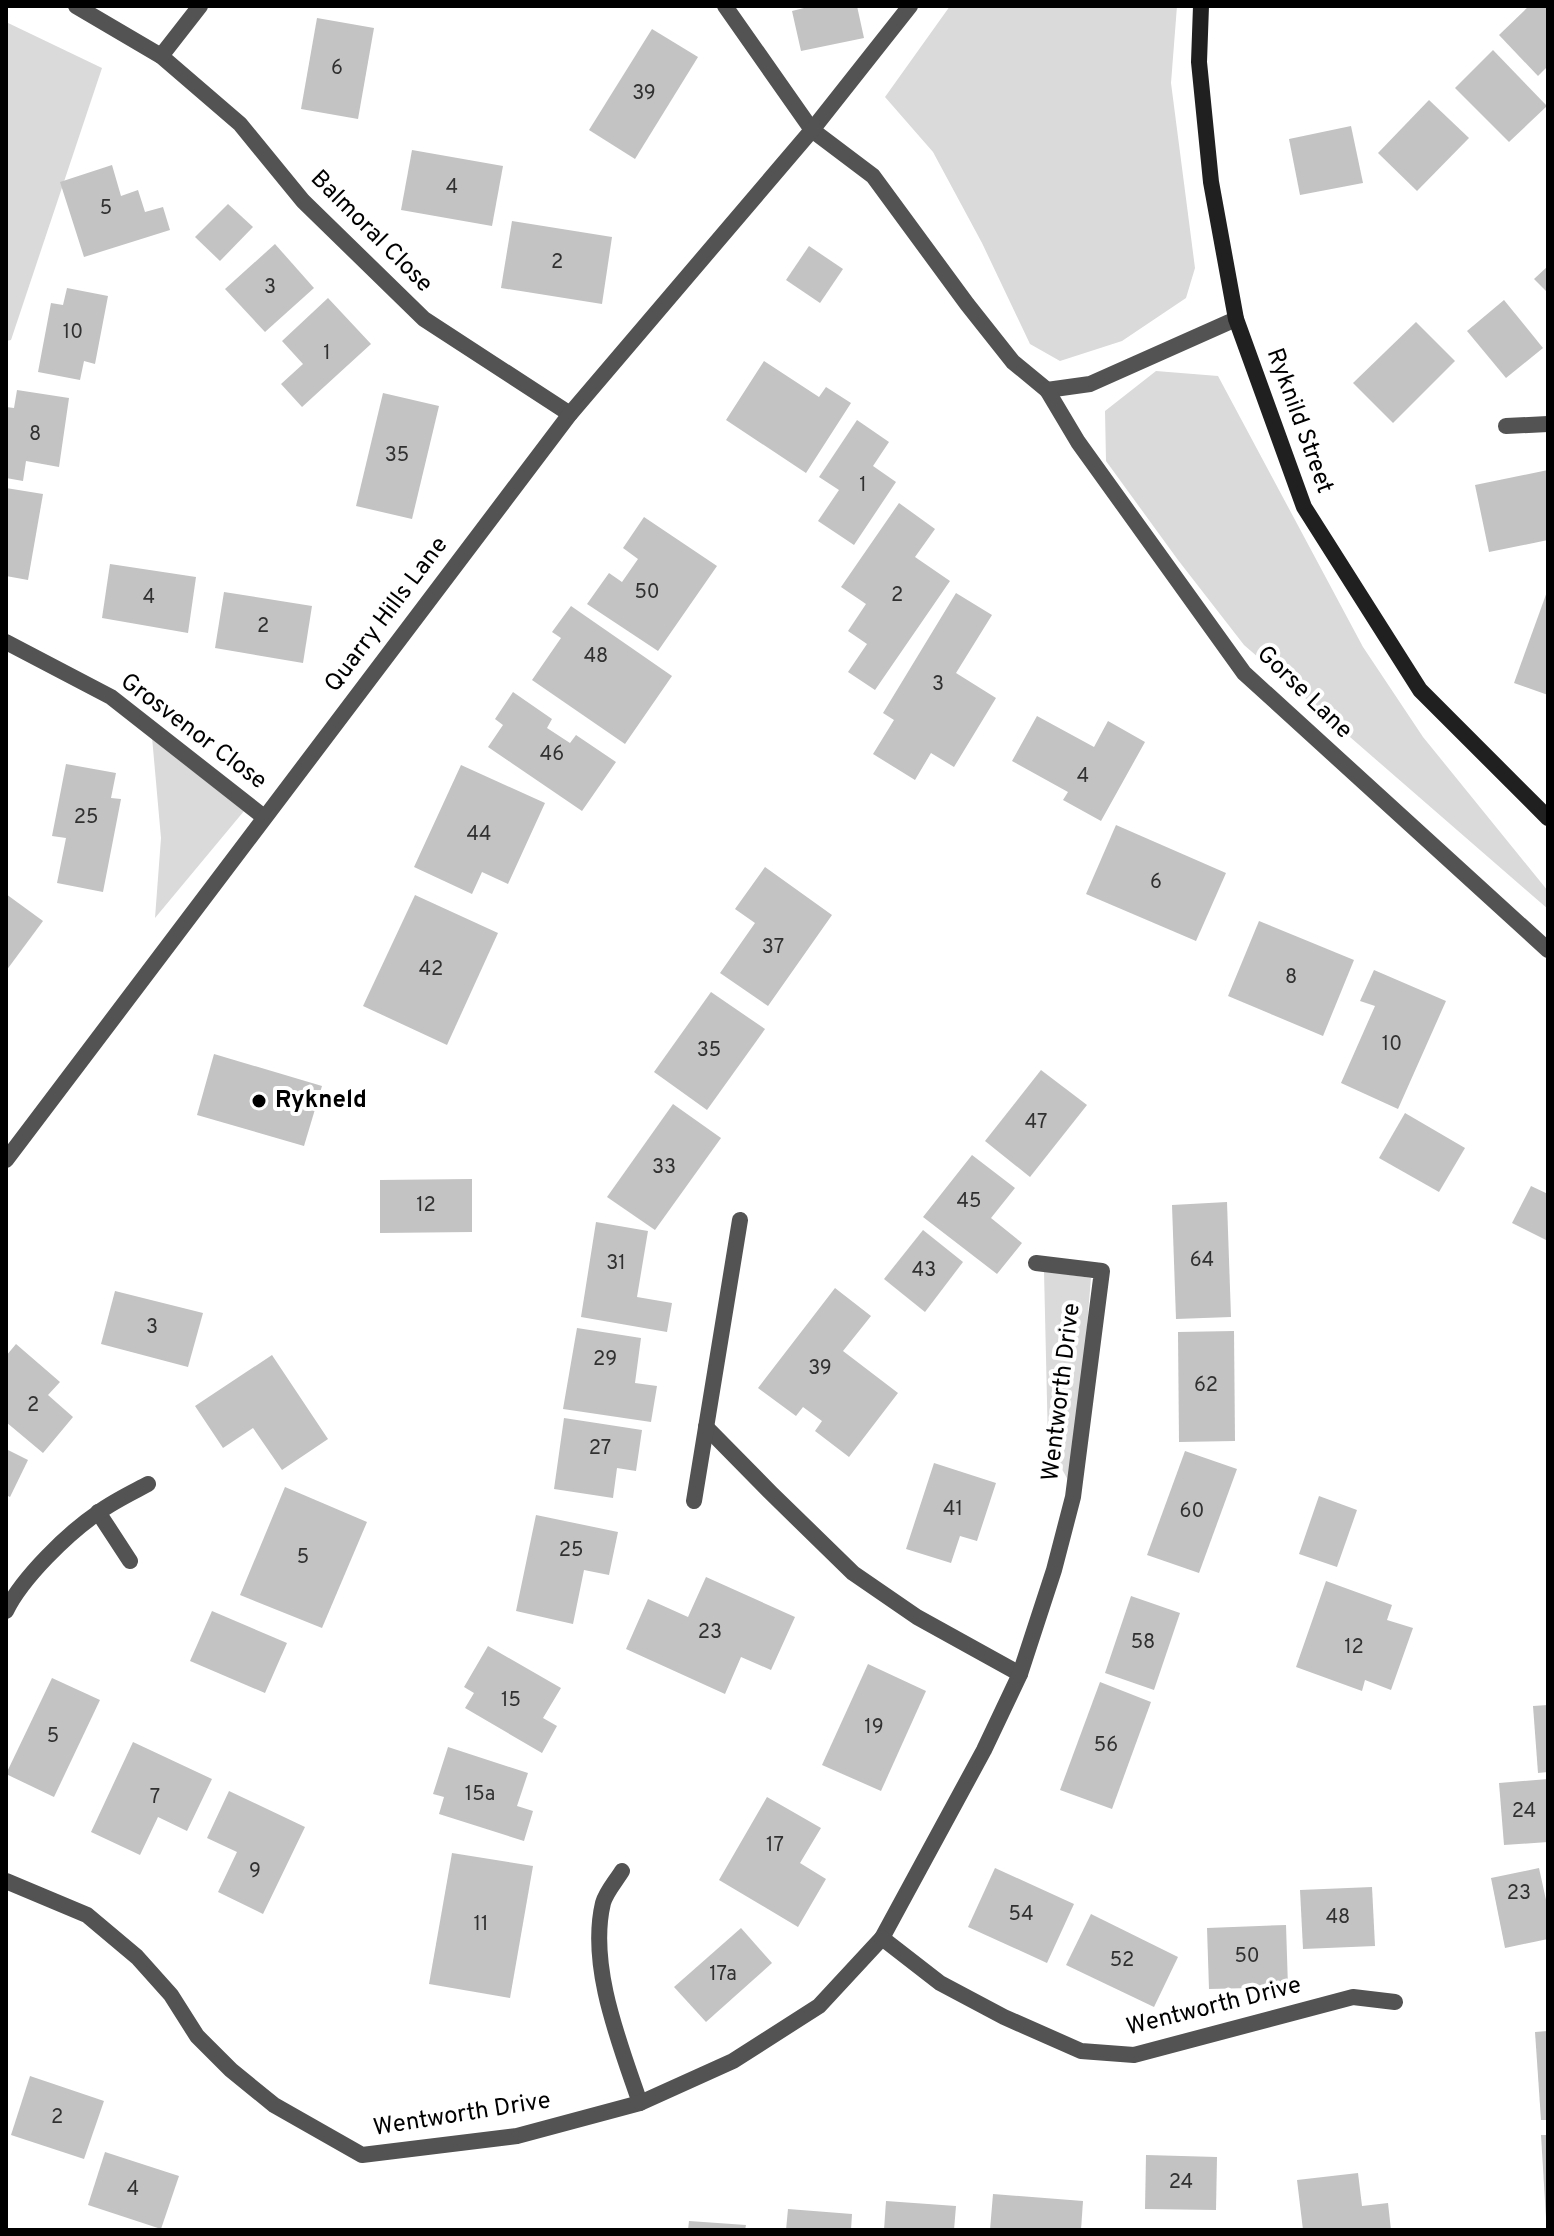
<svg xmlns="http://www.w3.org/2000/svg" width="1554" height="2236" font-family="Overpass,sans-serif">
  <rect width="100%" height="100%" fill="#fff"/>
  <g fill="#dadada">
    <polygon points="950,6 1177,6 1171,83 1195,268 1186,298 1122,341 1060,361 1030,344 982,243 933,152 885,97"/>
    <polygon points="6,22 102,68 11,340 6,341"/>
    <polygon points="1156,371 1218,376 1363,647 1423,737 1548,891 1548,909 1244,645 1178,560 1106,461 1105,411"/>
    <polygon points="152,737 244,811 155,918 161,838"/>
    <polygon points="1044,1271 1091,1278 1083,1374 1068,1480 1048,1444"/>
  </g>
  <g fill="#c3c3c3">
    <polygon points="803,6 857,6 864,38 801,51 792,11 804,8"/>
    <polygon points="1529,6 1548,6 1548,66 1538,76 1499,35"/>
    <polygon points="317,18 374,28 358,119 301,109"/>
    <polygon points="652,29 698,57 635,159 589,130"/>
    <polygon points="1493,50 1547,106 1509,142 1455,88"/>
    <polygon points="1429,100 1469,138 1417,191 1378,153"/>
    <polygon points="1351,126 1363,183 1300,195 1289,139"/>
    <polygon points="412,150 503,166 492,226 401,210"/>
    <polygon points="112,165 121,196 138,190 145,212 163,207 170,230 84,257 60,182"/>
    <polygon points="228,204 253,227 220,261 195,237"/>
    <polygon points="512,221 612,237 602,304 501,288"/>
    <polygon points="275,244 314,288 265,332 225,289"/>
    <polygon points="809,246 843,269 820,303 786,280"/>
    <polygon points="1548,266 1548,293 1534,279"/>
    <polygon points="67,288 108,296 95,364 84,361 80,380 38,372 51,303 63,305"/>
    <polygon points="328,298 371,344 302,407 281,384 303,364 282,341"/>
    <polygon points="1504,300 1543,348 1506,378 1467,331"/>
    <polygon points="1416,322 1455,361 1393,423 1353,383"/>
    <polygon points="764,361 819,397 826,387 851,403 806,473 726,420"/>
    <polygon points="17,390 69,398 59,467 26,461 23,481 6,478 6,407 14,408"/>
    <polygon points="383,393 439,406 412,519 356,506"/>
    <polygon points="857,420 889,442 873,466 896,482 854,545 818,521 839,490 819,477"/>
    <polygon points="1548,470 1548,540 1489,552 1475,485"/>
    <polygon points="6,488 43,494 28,580 6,576"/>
    <polygon points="899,503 935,529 915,557 950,581 875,690 848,672 867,644 848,631 866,604 841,587"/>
    <polygon points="644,517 717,566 658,651 587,604 609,573 622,582 638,559 623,548"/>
    <polygon points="110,564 196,577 188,633 102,618"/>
    <polygon points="1548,589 1548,695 1514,683"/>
    <polygon points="224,592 312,606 303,663 215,648"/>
    <polygon points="956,593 992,615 956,673 996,698 954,767 931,753 915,780 873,754 894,720 883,713"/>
    <polygon points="571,606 672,676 625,744 532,680 561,638 552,632"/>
    <polygon points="513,692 552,719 547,728 570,743 576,735 616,762 582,811 488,747 503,725 495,719"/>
    <polygon points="1037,716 1094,747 1108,721 1145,742 1101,821 1063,800 1068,792 1012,761"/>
    <polygon points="66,764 116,773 111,798 121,799 103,892 57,883 66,838 52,836"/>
    <polygon points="461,765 545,803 508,884 482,872 472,894 414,867"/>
    <polygon points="1116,825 1226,873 1196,941 1086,894"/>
    <polygon points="765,867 832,915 768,1006 720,973 755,923 735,909"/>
    <polygon points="6,894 43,921 6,971"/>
    <polygon points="415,895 498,933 447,1045 363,1006"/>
    <polygon points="1259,921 1354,960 1323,1036 1228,996"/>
    <polygon points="1374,970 1446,1001 1398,1109 1341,1083 1375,1006 1360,1001"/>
    <polygon points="711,992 765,1029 707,1110 654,1072"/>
    <polygon points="214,1054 322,1086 304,1146 197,1115"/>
    <polygon points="1041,1070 1087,1105 1030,1177 985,1141"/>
    <polygon points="673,1104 721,1138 655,1230 607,1197"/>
    <polygon points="1405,1113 1465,1148 1439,1192 1379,1158"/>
    <polygon points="972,1155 1015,1188 991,1218 1022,1243 997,1274 923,1217"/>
    <polygon points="472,1179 472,1232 380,1233 380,1180"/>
    <polygon points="1531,1186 1548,1194 1548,1241 1512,1223"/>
    <polygon points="1227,1202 1231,1317 1176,1319 1172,1205"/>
    <polygon points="596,1222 648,1231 637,1297 672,1303 667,1332 581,1317"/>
    <polygon points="923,1230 963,1262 925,1312 884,1279"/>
    <polygon points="835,1288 871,1316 843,1351 898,1393 849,1457 815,1431 822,1421 803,1407 796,1416 758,1388"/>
    <polygon points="115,1291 203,1313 188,1367 101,1344"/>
    <polygon points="577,1328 641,1338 635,1383 657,1386 651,1422 563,1409"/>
    <polygon points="1234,1331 1235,1441 1179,1442 1178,1332"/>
    <polygon points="16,1344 60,1382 48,1395 73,1417 43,1453 6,1422 6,1356"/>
    <polygon points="272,1355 328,1439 282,1470 253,1428 223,1448 195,1406"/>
    <polygon points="564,1418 642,1430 636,1471 617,1468 613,1498 554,1489"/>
    <polygon points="6,1449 28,1460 10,1497 6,1495"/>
    <polygon points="1185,1451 1237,1469 1199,1573 1147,1555"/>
    <polygon points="934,1463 996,1483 977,1541 960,1536 951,1563 906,1549"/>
    <polygon points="285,1487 367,1522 322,1628 240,1595"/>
    <polygon points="1319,1496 1357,1510 1337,1567 1299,1554"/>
    <polygon points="536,1515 618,1532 609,1575 584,1570 573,1624 516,1611"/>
    <polygon points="706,1577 795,1617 771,1670 741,1657 725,1694 626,1649 648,1599 688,1617"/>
    <polygon points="1326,1581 1392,1605 1387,1620 1413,1628 1391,1690 1365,1680 1362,1691 1296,1667"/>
    <polygon points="1131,1596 1180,1613 1154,1690 1105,1673"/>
    <polygon points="212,1611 287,1643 265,1693 190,1661"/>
    <polygon points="488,1646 561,1688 543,1718 557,1726 542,1753 465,1708 474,1693 464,1687"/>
    <polygon points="868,1664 926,1691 881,1791 822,1765"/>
    <polygon points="52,1678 100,1700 54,1797 6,1774"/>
    <polygon points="1100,1682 1151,1702 1112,1809 1060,1790"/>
    <polygon points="1548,1705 1548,1772 1538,1773 1533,1706"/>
    <polygon points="133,1742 212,1779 187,1831 158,1817 140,1855 91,1832"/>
    <polygon points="448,1747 528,1773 517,1806 533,1811 524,1841 439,1814 444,1797 433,1794"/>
    <polygon points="1548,1779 1548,1842 1504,1845 1499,1783"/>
    <polygon points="229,1791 305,1827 263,1914 218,1892 237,1852 207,1838"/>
    <polygon points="767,1797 821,1828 800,1863 826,1879 798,1927 719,1880"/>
    <polygon points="452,1853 533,1866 510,1998 429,1984"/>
    <polygon points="995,1868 1074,1904 1047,1963 968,1927"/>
    <polygon points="1539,1868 1548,1909 1548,1939 1505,1948 1491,1878"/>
    <polygon points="1372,1887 1375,1946 1303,1949 1300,1890"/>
    <polygon points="1091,1914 1178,1957 1154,2007 1066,1965"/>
    <polygon points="1286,1925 1288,1987 1209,1989 1207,1928"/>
    <polygon points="741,1928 772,1963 706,2022 674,1987"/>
    <polygon points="1548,2031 1548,2120 1541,2120 1535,2032"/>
    <polygon points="30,2076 104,2101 84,2159 11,2135"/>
    <polygon points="1541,2135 1548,2135 1548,2217 1546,2218"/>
    <polygon points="105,2152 179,2176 161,2229 88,2205"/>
    <polygon points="1146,2155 1217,2157 1216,2210 1145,2209"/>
    <polygon points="1358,2173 1362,2206 1388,2203 1391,2230 1303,2230 1297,2180"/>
    <polygon points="993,2194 1083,2201 1081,2230 990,2230"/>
    <polygon points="886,2201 956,2206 954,2230 884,2230"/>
    <polygon points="788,2209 852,2214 851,2230 786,2230"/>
    <polygon points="689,2221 746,2225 745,2230 688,2230"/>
  </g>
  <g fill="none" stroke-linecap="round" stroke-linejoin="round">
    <polyline stroke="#535353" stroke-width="16" points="1506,426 1548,424"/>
    <g stroke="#535353" stroke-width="16">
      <polyline points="76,6 161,56 240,124 303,201 424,319 570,414"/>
      <polyline points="725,6 812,130 873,176 967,304 1013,362 1047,390 1090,384 1236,319"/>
      <polyline points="161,56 200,6"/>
      <polyline points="1047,390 1078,442 1244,673 1548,950"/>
      <polyline points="6,642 111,697 264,817"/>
      <polyline points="6,1160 570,414 812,130 910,6"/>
      <polyline points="706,1427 771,1493 853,1573 917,1617 1020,1674"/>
      <polyline points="694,1501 740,1220"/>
      <polyline points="98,1512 130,1561"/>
      <path d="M6,1611C22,1578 68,1533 99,1512C114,1501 131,1493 148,1484"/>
      <path d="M622,1871C616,1881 606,1892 603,1903C588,1966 620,2044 640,2103"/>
      <polyline points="6,1881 87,1915 137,1957 171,1995 197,2036 231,2070 274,2105 362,2155 517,2136 640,2103 733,2061 819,2006 882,1938 984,1750 1020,1674 1054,1570 1073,1497 1102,1271 1036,1263"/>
      <polyline points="882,1938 940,1983 1004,2017 1081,2051 1134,2055 1353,1997 1395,2002"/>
    </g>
    <polyline stroke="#202020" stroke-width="16" points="1201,6 1199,62 1211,182 1236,319 1304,507 1420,690 1548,818"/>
  </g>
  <circle fill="#000" stroke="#fff" stroke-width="3" cx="259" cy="1101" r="8"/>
  <g text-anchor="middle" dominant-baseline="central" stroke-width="8" stroke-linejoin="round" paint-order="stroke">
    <g font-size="20" fill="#313131">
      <text x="337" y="69">6</text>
      <text x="644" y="94">39</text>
      <text x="452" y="188">4</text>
      <text x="106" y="209">5</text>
      <text x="557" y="263">2</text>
      <text x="270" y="288">3</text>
      <text x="73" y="333">10</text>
      <text x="327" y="354">1</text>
      <text x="35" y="435">8</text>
      <text x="397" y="456">35</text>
      <text x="863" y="486">1</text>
      <text x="647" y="593">50</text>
      <text x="897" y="596">2</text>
      <text x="149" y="598">4</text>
      <text x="263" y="627">2</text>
      <text x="596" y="657">48</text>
      <text x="938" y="685">3</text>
      <text x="552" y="755">46</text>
      <text x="1083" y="777">4</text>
      <text x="86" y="818">25</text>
      <text x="479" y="835">44</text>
      <text x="1156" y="883">6</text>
      <text x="773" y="948">37</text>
      <text x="431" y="970">42</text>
      <text x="1291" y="978">8</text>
      <text x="1392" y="1045">10</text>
      <text x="709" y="1051">35</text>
      <text x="1036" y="1123">47</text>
      <text x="664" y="1168">33</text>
      <text x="969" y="1202">45</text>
      <text x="426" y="1206">12</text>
      <text x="1202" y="1261">64</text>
      <text x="616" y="1264">31</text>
      <text x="924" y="1271">43</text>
      <text x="152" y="1328">3</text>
      <text x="605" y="1360">29</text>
      <text x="820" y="1369">39</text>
      <text x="1206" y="1386">62</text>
      <text x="33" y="1406">2</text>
      <text x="600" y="1449">27</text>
      <text x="953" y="1510">41</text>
      <text x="1192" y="1512">60</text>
      <text x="571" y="1551">25</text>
      <text x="303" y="1558">5</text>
      <text x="710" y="1633">23</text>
      <text x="1143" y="1643">58</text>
      <text x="1354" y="1648">12</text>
      <text x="511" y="1701">15</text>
      <text x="874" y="1728">19</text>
      <text x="53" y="1737">5</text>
      <text x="1106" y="1746">56</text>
      <text x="480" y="1795">15a</text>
      <text x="155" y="1798">7</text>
      <text x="1524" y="1812">24</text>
      <text x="775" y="1846">17</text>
      <text x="255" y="1872">9</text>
      <text x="1519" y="1894">23</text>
      <text x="1021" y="1915">54</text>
      <text x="1338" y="1918">48</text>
      <text x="481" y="1925">11</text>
      <text x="1247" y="1957">50</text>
      <text x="1122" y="1961">52</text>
      <text x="723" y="1975">17a</text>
      <text x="57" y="2118">2</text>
      <text x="1181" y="2183">24</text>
      <text x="133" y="2190">4</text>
    </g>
    <g font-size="24" fill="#000" stroke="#fff">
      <text transform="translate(371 232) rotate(45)">Balmoral Close</text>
      <text transform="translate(1299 421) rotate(70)">Ryknild Street</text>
      <text transform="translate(387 615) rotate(-53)">Quarry Hills Lane</text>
      <text transform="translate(1304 693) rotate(44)">Gorse Lane</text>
      <text transform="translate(193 732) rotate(37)">Grosvenor Close</text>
      <text transform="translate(1062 1392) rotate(-83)">Wentworth Drive</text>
      <text transform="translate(1214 2007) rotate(-14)">Wentworth Drive</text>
      <text transform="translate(462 2115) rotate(-9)">Wentworth Drive</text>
    </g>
    <g font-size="24" font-weight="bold" fill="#000" stroke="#fff" text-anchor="start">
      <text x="275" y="1101">Rykneld</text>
    </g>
  </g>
  <rect width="1554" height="2236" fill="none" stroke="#000000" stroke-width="16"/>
</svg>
